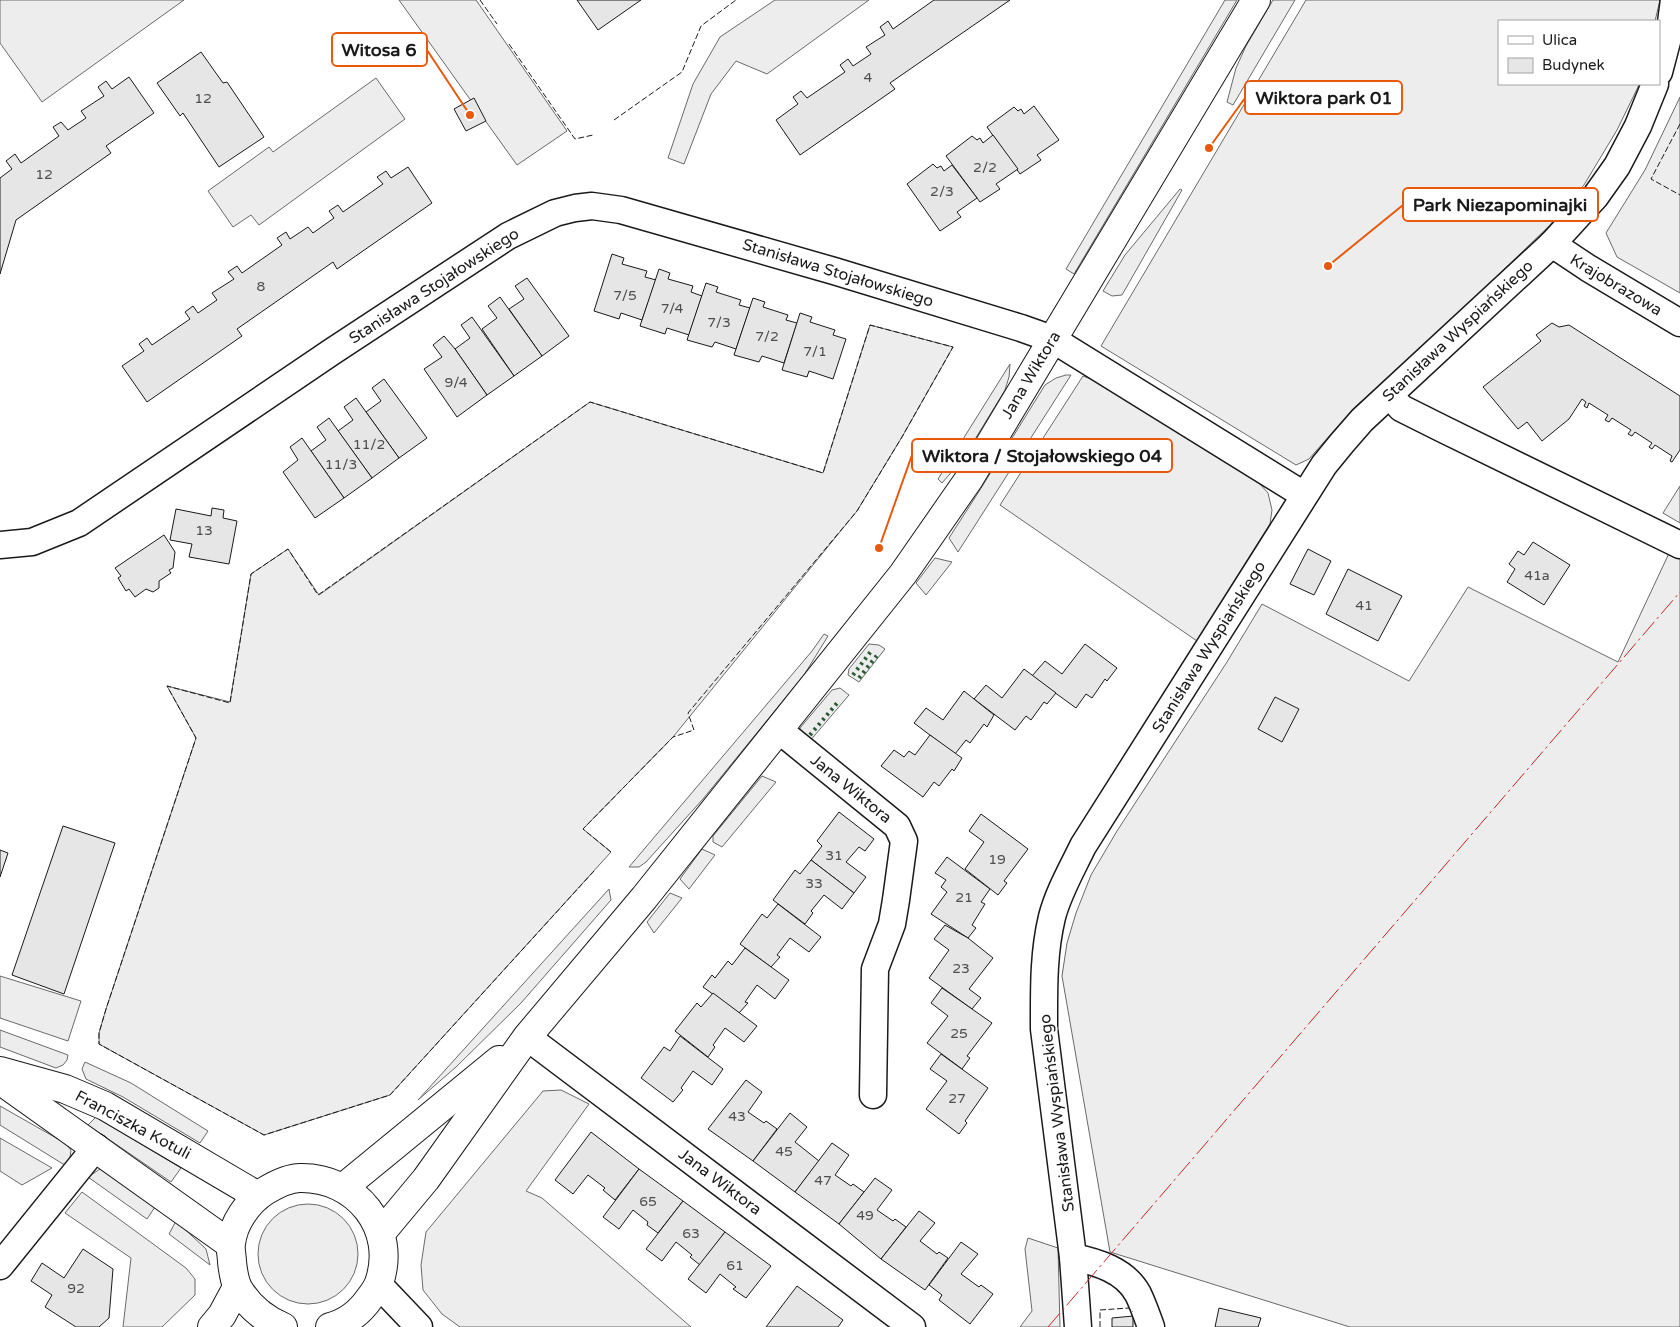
<svg xmlns="http://www.w3.org/2000/svg" width="1680" height="1327" font-family="'Varela Round',sans-serif">
  <rect width="100%" height="100%" fill="#fff"/>
  <g fill="#ededed" stroke="#6a6a6a">
    <polygon points="0,0 184,0 42,102 0,43"/>
    <polygon points="399,0 476,0 567,131 517,165"/>
    <polygon points="775,0 869,0 767,74 736,61 711,94 684,164 668,158 693,84 720,37"/>
    <polygon points="1225,0 1237,0 1074,274 1066,269"/>
    <polygon points="1273,0 1295,0 1233,105 1227,102 1236,68 1246,46"/>
    <polygon points="1306,0 1660,0 1655,21 1499,21 1499,84 1639,84 1638,87 1617,130 1584,185 1549,226 1467,305 1352,410 1309,459 1296,465 1101,346"/>
    <polygon points="376,78 405,119 259,225 251,215 233,227 208,191 269,147 273,152"/>
    <polygon points="1680,97 1680,293 1617,257 1606,233 1645,170"/>
    <polygon points="1180,189 1182,190 1122,295 1112,296 1103,291 1125,255"/>
    <polygon points="870,325 953,347 902,437 857,511 673,737 583,829 611,852 390,1095 264,1135 99,1044 99,1033 106,1009 196,738 167,686 230,702 251,574 288,549 319,595 590,402 823,473"/>
    <polygon points="1010,364 1009,377 1005,390 963,459 942,483 938,479"/>
    <polygon points="1066,375 1071,375 958,552 949,538 978,493 1045,385 1056,378"/>
    <polygon points="1083,376 1096,381 1259,483 1268,493 1272,510 1270,524 1197,641 1000,505"/>
    <polygon points="1680,486 1680,523 1663,513"/>
    <polygon points="1671,549 1680,554 1680,1327 1350,1327 1110,1252 1062,976 1067,943 1076,913 1091,875 1117,831 1227,662 1262,604 1409,681 1468,587 1618,662"/>
    <polygon points="935,558 952,562 926,595 916,583"/>
    <polygon points="824,634 828,636 804,675 703,799 646,862 639,867 629,867 812,651"/>
    <polygon points="869,644 879,645 885,649 859,682 848,675 849,669"/>
    <polygon points="840,688 849,695 809,742 800,732 800,728 832,690"/>
    <polygon points="762,776 776,782 722,847 713,842 713,836"/>
    <polygon points="702,849 715,855 689,889 680,879"/>
    <polygon points="609,889 611,900 521,1003 456,1067 418,1100"/>
    <polygon points="670,893 682,898 654,933 647,922"/>
    <polygon points="0,976 81,1001 68,1041 0,1018"/>
    <polygon points="0,1030 68,1055 67,1060 63,1065 56,1068 0,1047"/>
    <polygon points="85,1062 131,1083 208,1131 200,1143 123,1097 86,1079 82,1069"/>
    <polygon points="561,1090 589,1104 526,1191 542,1198 691,1327 460,1327 442,1314 423,1290 421,1265 426,1232 543,1091"/>
    <polygon points="0,1106 65,1143 71,1150 69,1165 63,1164 0,1125"/>
    <polygon points="96,1117 181,1168 171,1182 88,1125"/>
    <polygon points="0,1138 52,1168 22,1185 0,1171"/>
    <polygon points="100,1169 155,1207 147,1219 88,1177"/>
    <polygon points="82,1192 186,1268 195,1279 195,1295 162,1327 123,1327 131,1258 65,1213"/>
    <circle cx="308" cy="1254" r="50"/>
    <polygon points="176,1221 206,1249 210,1265 169,1234"/>
    <polygon points="1028,1238 1058,1248 1060,1327 1020,1327 1032,1311 1025,1249"/>
  </g>
  <g fill="#e6e6e6" stroke="#1a1a1a">
    <polygon points="577,0 641,0 598,30"/>
    <polygon points="934,0 1010,0 890,83 895,89 800,155 776,120 798,104 793,97 801,91 807,98 845,72 840,65 848,59 853,66 871,54 866,47 885,35 880,27 888,21 893,29"/>
    <polygon points="201,52 223,83 227,82 264,137 219,167 183,113 180,116 157,83"/>
    <polygon points="129,77 154,113 106,146 111,153 16,220 0,274 0,178 12,169 6,161 15,154 21,163 59,136 53,127 61,122 68,130 86,118 81,111 104,96 98,87 106,81 112,89"/>
    <polygon points="474,98 486,121 466,131 454,109"/>
    <polygon points="1034,106 1059,140 1037,155 1041,160 1020,174 987,127 1014,107 1018,111 1021,109 1024,114"/>
    <polygon points="993,135 1018,169 996,184 1000,189 980,202 946,156 972,136 977,140 980,138 983,143"/>
    <polygon points="933,164 937,168 941,166 944,171 952,165 977,198 957,212 961,217 940,231 907,184"/>
    <polygon points="408,167 432,203 337,269 333,262 237,329 242,336 147,402 122,366 144,351 139,344 147,338 152,345 190,319 185,312 193,306 198,313 217,300 212,293 234,279 228,272 237,266 242,273 282,245 277,238 286,232 290,239 308,227 313,233 334,218 329,211 338,205 343,212 383,184 377,177 386,171 391,178"/>
    <polygon points="612,254 624,258 622,264 647,271 645,277 656,280 642,320 621,313 619,319 594,311"/>
    <polygon points="659,269 670,273 668,279 693,286 691,292 702,296 689,335 667,328 665,334 640,326"/>
    <polygon points="527,278 569,336 542,356 509,309 524,299 515,286"/>
    <polygon points="706,283 718,287 716,292 741,300 739,305 750,308 736,349 715,342 712,347 687,340"/>
    <polygon points="500,297 542,356 514,376 482,329 497,318 488,306"/>
    <polygon points="753,298 765,302 763,307 788,315 786,320 797,323 784,363 762,356 759,362 734,355"/>
    <polygon points="800,313 812,317 810,322 835,330 833,335 846,339 833,379 809,371 807,377 782,370"/>
    <polygon points="472,317 514,376 487,395 455,349 470,338 461,325"/>
    <polygon points="1552,323 1559,327 1569,325 1680,396 1680,450 1672,462 1670,461 1672,456 1655,445 1652,449 1649,447 1652,443 1635,432 1632,436 1628,434 1631,430 1612,418 1609,422 1605,420 1608,415 1589,403 1587,408 1584,406 1586,402 1582,399 1569,419 1542,441 1527,422 1518,429 1483,387 1541,341 1536,335"/>
    <polygon points="444,336 455,349 487,395 457,417 424,369 442,357 433,345"/>
    <polygon points="384,379 427,438 399,458 366,412 381,401 372,388"/>
    <polygon points="356,398 399,458 372,478 338,431 353,420 344,407"/>
    <polygon points="329,418 372,478 344,498 311,451 326,440 317,427"/>
    <polygon points="302,438 344,498 315,518 283,472 298,460 290,447"/>
    <polygon points="212,508 224,510 223,518 237,521 229,564 189,557 192,544 170,540 176,509 211,516"/>
    <polygon points="164,535 175,552 173,568 169,570 171,573 159,581 159,588 153,592 146,589 135,597 129,589 126,591 118,578 121,576 115,568"/>
    <polygon points="1533,542 1570,565 1544,605 1507,582 1515,569 1509,564 1518,551 1524,555"/>
    <polygon points="1308,549 1331,561 1314,595 1290,584"/>
    <polygon points="1348,569 1402,596 1378,641 1326,614"/>
    <polygon points="1085,644 1117,668 1107,681 1105,679 1092,698 1086,694 1076,708 1032,676 1045,661 1062,674"/>
    <polygon points="1024,669 1056,693 1047,704 1044,702 1031,720 1026,716 1015,730 974,699 986,685 1002,698"/>
    <polygon points="964,691 994,715 987,727 984,724 970,743 966,740 955,754 914,723 926,708 943,720"/>
    <polygon points="1275,697 1299,709 1282,742 1258,729"/>
    <polygon points="930,735 962,758 954,771 952,769 939,786 934,782 923,797 881,766 894,750 904,757 909,751 915,755"/>
    <polygon points="839,812 874,839 865,851 859,847 846,862 866,877 854,893 811,860 822,846 817,841"/>
    <polygon points="981,814 1028,849 1004,881 1007,883 998,895 965,869 984,842 969,831"/>
    <polygon points="63,826 115,843 64,994 12,975"/>
    <polygon points="0,850 8,853 0,877"/>
    <polygon points="947,857 990,889 981,902 985,904 972,925 976,928 968,938 931,914 947,892 941,887 946,880 935,873"/>
    <polygon points="811,860 854,893 842,909 824,895 811,911 813,913 805,924 773,900 795,870 800,874"/>
    <polygon points="778,904 821,937 809,952 790,938 777,955 780,957 771,967 740,944 762,914 767,918"/>
    <polygon points="945,925 968,938 993,958 969,989 981,998 972,1009 929,978 949,950 934,939"/>
    <polygon points="745,948 789,980 775,999 757,985 745,1002 748,1003 739,1013 703,987 712,975 715,978 728,961 732,965"/>
    <polygon points="942,988 992,1023 967,1056 970,1058 962,1069 927,1043 948,1016 931,1003"/>
    <polygon points="713,993 757,1026 744,1042 725,1028 713,1045 715,1047 708,1057 675,1031 697,1003 701,1007"/>
    <polygon points="680,1036 723,1069 712,1085 693,1071 681,1088 683,1090 673,1102 641,1078 664,1047 670,1051"/>
    <polygon points="941,1054 988,1088 965,1121 967,1123 959,1134 926,1109 947,1081 930,1069"/>
    <polygon points="746,1080 762,1092 748,1112 764,1123 766,1121 777,1129 753,1161 708,1129"/>
    <polygon points="790,1113 807,1127 795,1142 819,1161 795,1192 753,1161"/>
    <polygon points="591,1132 639,1169 615,1200 603,1190 605,1188 588,1175 573,1194 555,1180"/>
    <polygon points="832,1143 849,1155 835,1175 851,1186 853,1184 864,1192 839,1224 795,1192"/>
    <polygon points="639,1169 683,1201 658,1233 647,1225 648,1222 633,1210 619,1229 603,1217"/>
    <polygon points="875,1178 892,1190 877,1210 893,1221 895,1219 906,1227 881,1259 839,1224"/>
    <polygon points="683,1201 725,1232 700,1265 690,1257 692,1255 676,1242 662,1261 646,1249"/>
    <polygon points="919,1211 935,1223 920,1241 937,1254 939,1252 948,1258 925,1290 881,1259"/>
    <polygon points="725,1232 771,1266 746,1298 733,1289 736,1287 720,1274 706,1293 688,1279"/>
    <polygon points="961,1242 978,1254 961,1274 979,1287 981,1285 993,1294 970,1324 939,1300 942,1295 929,1285"/>
    <polygon points="83,1249 113,1269 109,1318 99,1327 76,1327 45,1307 52,1295 31,1281 42,1263 64,1278"/>
    <polygon points="797,1286 843,1320 838,1327 766,1327"/>
    <polygon points="1219,1308 1261,1318 1258,1327 1215,1327"/>
    <polygon points="1133,1316 1133,1327 1112,1327 1112,1318"/>
  </g>
  <g fill="none" stroke-linecap="round" stroke-linejoin="round">
    <g stroke="#1a1a1a" stroke-width="29">
      <g id="minor">
        <polyline points="1659,72 1670,30 1674,0"/>
        <polyline points="1552,244 1588,268 1680,323"/>
        <polyline points="1390,395 1401,408 1443,429 1680,545"/>
        <polyline points="0,545 32,542 79,523 333,351 508,236 555,213 575,208 592,206 621,210 834,271 1021,328 1052,339 1304,495"/>
        <polyline points="779,730 897,826 904,841 896,900 892,924 875,969 873,1095"/>
        <polyline points="527,1037 912,1327"/>
        <path d="M1073,1257C1097,1262 1125,1270 1138,1294C1143,1304 1147,1316 1151,1327"/>
        <polyline points="0,1266 96,1147"/>
        <polyline points="379,1285 419,1327"/>
        <path d="M1078,1327L1073,1257L1044,1029C1044,992 1043,954 1052,917C1058,893 1072,869 1083,846L1324,465L1342,443L1362,420L1552,244L1595,197L1617,166L1638,126L1655,84"/>
      </g>
    </g>
    <g stroke="#1a1a1a" stroke-width="30">
      <g id="tertiary">
        <polyline points="0,1071 65,1089 105,1106 258,1196"/>
        <polyline points="0,1080 230,1244"/>
        <polyline points="344,1187 499,1060"/>
        <polyline points="381,1233 426,1179 527,1037 644,898 903,574 969,479 1256,0"/>
        <polyline points="212,1327 222,1315 237,1287"/>
        <path d="M283,1327C264,1319 249,1307 238,1288C234,1280 233,1271 232,1262C232,1256 230,1249 231,1244C233,1223 248,1202 265,1191C275,1185 288,1178 300,1178C356,1177 398,1228 379,1283C377,1288 373,1294 369,1299C360,1312 346,1323 330,1327"/>
      </g>
    </g>
    <use href="#minor" stroke="#fff" stroke-width="26"/>
    <use href="#tertiary" stroke="#fff" stroke-width="28"/>
    <g stroke="#2b5a34" stroke-width="4" stroke-dasharray="2.5 4" stroke-linecap="butt">
      <polyline points="853,675 872,650"/>
      <polyline points="859,678 878,654"/>
      <polyline points="810,735 838,702"/>
    </g>
    <g stroke="#1a1a1a" stroke-width="1" stroke-dasharray="6 2.5" stroke-linecap="butt">
      <polyline points="480,0 497,24"/>
      <polyline points="509,44 575,139 593,135"/>
      <polyline points="614,120 682,72 701,26 736,0"/>
      <polyline points="1680,124 1651,179 1680,195"/>
      <polyline points="594,871 390,1095 264,1135 99,1044 99,1033 106,1009 196,738 167,686 230,703 251,574 288,549 318,595 590,402 823,473 870,325 953,347 902,437 857,511 688,713 694,730 673,737 583,829 611,852"/>
      <polyline points="1100,1327 1100,1310 1129,1308 1133,1312"/>
    </g>
    <polyline stroke="#c62828" stroke-width="1" stroke-dasharray="18 4 2.5 4" stroke-linecap="butt" points="1048,1327 1680,592"/>
  </g>
  <g text-anchor="middle" dominant-baseline="central" stroke-width="4" stroke-linejoin="round" paint-order="stroke">
    <g font-size="14" fill="#4d4d4d">
      <text x="868" y="77">4</text>
      <text x="203" y="98">12</text>
      <text x="985" y="167">2/2</text>
      <text x="44" y="174">12</text>
      <text x="942" y="191">2/3</text>
      <text x="261" y="286">8</text>
      <text x="625" y="295">7/5</text>
      <text x="672" y="308">7/4</text>
      <text x="719" y="322">7/3</text>
      <text x="767" y="336">7/2</text>
      <text x="815" y="351">7/1</text>
      <text x="456" y="382">9/4</text>
      <text x="369" y="444">11/2</text>
      <text x="341" y="464">11/3</text>
      <text x="204" y="530">13</text>
      <text x="1537" y="575">41a</text>
      <text x="1364" y="605">41</text>
      <text x="834" y="855">31</text>
      <text x="997" y="859">19</text>
      <text x="814" y="883">33</text>
      <text x="964" y="897">21</text>
      <text x="961" y="968">23</text>
      <text x="959" y="1033">25</text>
      <text x="957" y="1098">27</text>
      <text x="737" y="1116">43</text>
      <text x="784" y="1151">45</text>
      <text x="823" y="1180">47</text>
      <text x="648" y="1201">65</text>
      <text x="865" y="1215">49</text>
      <text x="691" y="1233">63</text>
      <text x="735" y="1265">61</text>
      <text x="76" y="1288">92</text>
    </g>
    <g font-size="16" fill="#1a1a1a" stroke="#fff">
      <text transform="translate(838 273) rotate(17)">Stanisława Stojałowskiego</text>
      <text transform="translate(1616 285) rotate(31)">Krajobrazowa</text>
      <text transform="translate(434 286) rotate(-33)">Stanisława Stojałowskiego</text>
      <text transform="translate(1458 331) rotate(-43)">Stanisława Wyspiańskiego</text>
      <text transform="translate(1031 375) rotate(-59)">Jana Wiktora</text>
      <text transform="translate(1209 647) rotate(-58)">Stanisława Wyspiańskiego</text>
      <text transform="translate(851 789) rotate(39)">Jana Wiktora</text>
      <text transform="translate(1057 1113) rotate(-97)">Stanisława Wyspiańskiego</text>
      <text transform="translate(133 1125) rotate(28)">Franciszka Kotuli</text>
      <text transform="translate(720 1182) rotate(37)">Jana Wiktora</text>
    </g>
  </g>
  <path fill="none" stroke="#e8590c" stroke-width="2" d="M470 115L427 50M1209 148L1245 98M1328 266L1403 205M879 548L912 455"/>
  <g fill="#e8590c" stroke="#fff" stroke-width="2">
    <circle cx="470" cy="115" r="5"/>
    <circle cx="1209" cy="148" r="5"/>
    <circle cx="1328" cy="266" r="5"/>
    <circle cx="879" cy="548" r="5"/>
  </g>
  <g fill="#fff" stroke="#e8590c" stroke-width="2">
    <rect x="332" y="33" width="95" height="33" rx="5"/>
    <rect x="1245" y="81" width="157" height="33" rx="5"/>
    <rect x="1403" y="188" width="195" height="33" rx="5"/>
    <rect x="912" y="439" width="260" height="33" rx="5"/>
  </g>
  <g font-size="18" text-anchor="middle" font-weight="bold" fill="#1a1a1a">
    <text x="379" y="56">Witosa 6</text>
    <text x="1324" y="104">Wiktora park 01</text>
    <text x="1500" y="211">Park Niezapominajki</text>
    <text x="1042" y="462">Wiktora / Stojałowskiego 04</text>
  </g>
  <rect x="1498" y="20" width="162" height="65" fill="#ffffff" stroke="#a3a3a3"/>
  <rect x="1508" y="36" width="25" height="8" fill="#ffffff" stroke="#a3a3a3"/>
  <text x="1542" y="45" font-size="15" fill="#1a1a1a">Ulica</text>
  <rect x="1508" y="58" width="25" height="15" fill="#e6e6e6" stroke="#a3a3a3"/>
  <text x="1542" y="70" font-size="15" fill="#1a1a1a">Budynek</text>
</svg>
